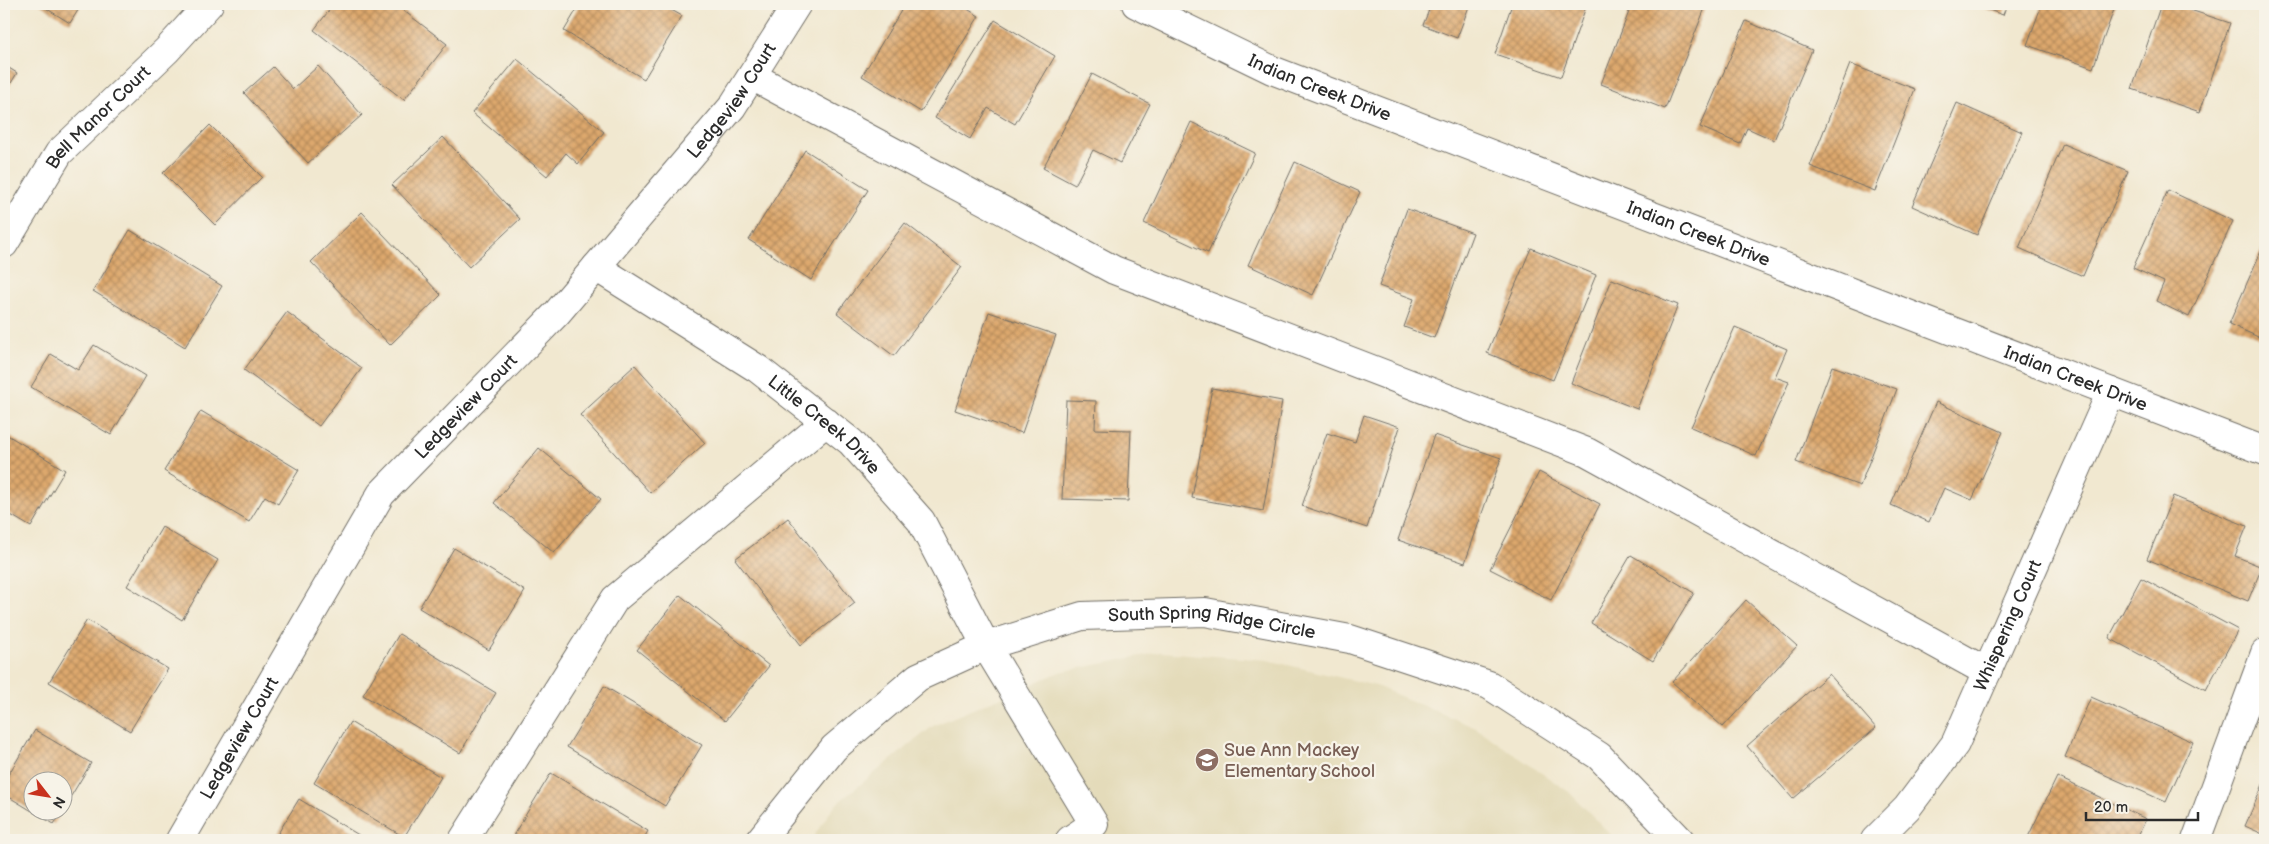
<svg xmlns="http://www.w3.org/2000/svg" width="2269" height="844" font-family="'Balsamiq Sans',sans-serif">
  <defs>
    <pattern id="building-cross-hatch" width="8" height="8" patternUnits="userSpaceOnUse" patternTransform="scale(1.25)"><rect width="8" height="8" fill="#dda86d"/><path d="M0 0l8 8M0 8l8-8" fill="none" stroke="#b3895a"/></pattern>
  </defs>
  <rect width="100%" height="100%" fill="#f7f3e8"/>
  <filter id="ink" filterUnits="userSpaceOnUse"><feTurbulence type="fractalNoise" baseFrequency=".02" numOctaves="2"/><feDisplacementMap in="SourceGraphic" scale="10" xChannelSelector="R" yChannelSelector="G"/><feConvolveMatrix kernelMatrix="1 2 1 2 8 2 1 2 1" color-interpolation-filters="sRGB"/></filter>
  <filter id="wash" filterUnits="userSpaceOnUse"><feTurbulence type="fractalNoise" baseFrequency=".0096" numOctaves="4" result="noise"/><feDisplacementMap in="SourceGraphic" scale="20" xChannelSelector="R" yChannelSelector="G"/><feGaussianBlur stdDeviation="1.12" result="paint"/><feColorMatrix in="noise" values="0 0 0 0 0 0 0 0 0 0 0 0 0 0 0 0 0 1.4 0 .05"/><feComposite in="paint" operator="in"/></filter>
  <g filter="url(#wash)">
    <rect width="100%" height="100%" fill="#f1e8d0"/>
    <polygon fill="#e4dbba" points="1161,652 1267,660 1376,686 1476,728 1569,792 1616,840 811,840 835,805 933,726 1060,672"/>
    <g id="blocks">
      <g fill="url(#building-cross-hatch)">
        <polygon points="39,4 82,4 70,23"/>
        <polygon points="334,4 395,4 447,44 404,100 314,30"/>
        <polygon points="580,4 661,4 682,16 644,79 564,31"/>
        <polygon points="905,4 959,4 979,16 921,112 862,76"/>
        <polygon points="1412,4 1470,4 1457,38 1423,25 1429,10"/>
        <polygon points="1512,4 1587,4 1561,77 1495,54"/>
        <polygon points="1632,4 1695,4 1705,8 1665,109 1601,84"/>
        <polygon points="1972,4 2007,4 2003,15"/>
        <polygon points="2042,4 2116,4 2093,68 2027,45"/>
        <polygon points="2161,4 2172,4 2230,23 2200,112 2132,89"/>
        <polygon points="995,20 1055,56 1015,124 988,108 970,139 935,118"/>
        <polygon points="1746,21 1812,50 1774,140 1747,128 1740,144 1700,127"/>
        <polygon points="517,59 604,132 578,164 566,153 547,176 472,113"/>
        <polygon points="1850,64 1915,89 1875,191 1810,166"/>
        <polygon points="4,65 17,73 4,95"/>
        <polygon points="318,66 362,115 308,163 244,93 273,67 293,89"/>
        <polygon points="1092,74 1150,104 1120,163 1093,150 1075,185 1043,168"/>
        <polygon points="1957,103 2022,132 1977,235 1912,206"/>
        <polygon points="1191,122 1255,153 1208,253 1144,223"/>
        <polygon points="210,125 262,177 215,225 163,173"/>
        <polygon points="443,137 520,219 469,267 392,185"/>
        <polygon points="2063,144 2128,171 2083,276 2019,248"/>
        <polygon points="805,150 868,190 811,280 749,240"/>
        <polygon points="1295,162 1360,192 1313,295 1248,265"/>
        <polygon points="2168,190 2233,221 2189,317 2156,301 2164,282 2133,268"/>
        <polygon points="1407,209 1473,233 1434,338 1404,327 1414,299 1379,286"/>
        <polygon points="362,212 441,295 390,345 311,262"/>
        <polygon points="905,223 962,267 894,356 837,313"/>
        <polygon points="130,230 222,286 185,347 93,291"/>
        <polygon points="2265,242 2265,340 2229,324"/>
        <polygon points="1531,248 1596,275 1553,380 1487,353"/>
        <polygon points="1612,279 1678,305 1637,409 1571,383"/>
        <polygon points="287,312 362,368 319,426 244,370"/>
        <polygon points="989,312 1056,335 1022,433 955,410"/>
        <polygon points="1735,327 1787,349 1775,377 1789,382 1756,456 1691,427"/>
        <polygon points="94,345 146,376 111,435 31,387 51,354 78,370"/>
        <polygon points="635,365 705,443 650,493 580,415"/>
        <polygon points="1832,366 1897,389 1860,486 1796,462"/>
        <polygon points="1212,388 1282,401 1263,511 1192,498"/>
        <polygon points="1066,400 1096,401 1095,429 1131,430 1128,501 1062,499"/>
        <polygon points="1936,402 2003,432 1972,500 1944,488 1929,522 1891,505"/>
        <polygon points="201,411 299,470 278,504 265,496 249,522 164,471"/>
        <polygon points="1364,415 1400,427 1367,528 1302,506 1327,433 1355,442"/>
        <polygon points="4,433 65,470 31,527 4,511"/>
        <polygon points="1434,435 1501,458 1465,563 1398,540"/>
        <polygon points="539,448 601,499 554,553 494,503"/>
        <polygon points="1539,472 1600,504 1551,600 1490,569"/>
        <polygon points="2173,496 2247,526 2235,556 2262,567 2248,601 2147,559"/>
        <polygon points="788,518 855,603 801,645 735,559"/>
        <polygon points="162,527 218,560 182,620 127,586"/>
        <polygon points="454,548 525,591 489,650 419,608"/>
        <polygon points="1631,555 1694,593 1653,661 1591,623"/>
        <polygon points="2141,578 2238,630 2206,690 2109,638"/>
        <polygon points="680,595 769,666 725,721 637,650"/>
        <polygon points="1746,600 1797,646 1723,727 1672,682"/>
        <polygon points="87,620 168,669 130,731 49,682"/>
        <polygon points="399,634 496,693 460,753 363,695"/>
        <polygon points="1829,674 1876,728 1793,799 1747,746"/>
        <polygon points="604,686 702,745 665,806 567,747"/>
        <polygon points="2091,697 2193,742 2166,802 2065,757"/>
        <polygon points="350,722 441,777 404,837 314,783"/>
        <polygon points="35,730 91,763 62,811 62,782 32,782 32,811 4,794 4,782"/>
        <polygon points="551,773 648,831 643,840 525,840 514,834"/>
        <polygon points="2057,777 2146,819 2136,840 2035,840 2028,837"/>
        <polygon points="2265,780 2265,835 2245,826"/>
        <polygon points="299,799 367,840 274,840"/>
        <polygon points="33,812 62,812 54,824"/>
      </g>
    </g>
  </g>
  <g filter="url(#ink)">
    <use href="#blocks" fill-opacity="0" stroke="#706d65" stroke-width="1"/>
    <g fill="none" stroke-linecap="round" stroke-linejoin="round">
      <g stroke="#706d65" stroke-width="30">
        <g id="minor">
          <path id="s1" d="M1136,4L1272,70L2265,451"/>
          <polyline points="752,76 1114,270 1587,452 1987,672"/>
          <path id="s2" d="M4,244L59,153L167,50L209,4"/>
          <path id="s3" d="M596,267L758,369L851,442L921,521L986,646L1094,824L1070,840"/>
          <path id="s4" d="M180,840L381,494L557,313L596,267L732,107L797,4"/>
          <polyline points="463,840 615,599 826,422"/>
          <path id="s5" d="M760,840L834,748L918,677L986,646L1082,616L1205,612L1350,639L1489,685L1599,756L1680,840"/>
          <path id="s6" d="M1875,840L1907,808L1955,744L2111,392"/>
          <polyline points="2196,840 2265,653"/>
        </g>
      </g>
      <use href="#minor" stroke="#fff" stroke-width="28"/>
    </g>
  </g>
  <defs>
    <g id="school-disc" transform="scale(1.25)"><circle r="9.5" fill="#8d6e63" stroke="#f7f3e8"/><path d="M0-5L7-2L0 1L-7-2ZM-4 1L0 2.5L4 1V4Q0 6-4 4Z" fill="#fff"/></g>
  </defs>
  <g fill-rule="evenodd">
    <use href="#school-disc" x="1207" y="760"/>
  </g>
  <g text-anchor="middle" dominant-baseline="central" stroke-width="4.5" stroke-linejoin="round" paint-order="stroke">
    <g font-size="18" fill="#2b2b2b" stroke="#f7f3e8">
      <text stroke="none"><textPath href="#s1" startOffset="202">Indian Creek Drive</textPath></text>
      <text stroke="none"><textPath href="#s4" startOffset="928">Ledgeview Court</textPath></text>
      <text stroke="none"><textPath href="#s2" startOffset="159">Bell Manor Court</textPath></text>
      <text stroke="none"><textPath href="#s1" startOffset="608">Indian Creek Drive</textPath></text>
      <text stroke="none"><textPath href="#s1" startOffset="1012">Indian Creek Drive</textPath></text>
      <text stroke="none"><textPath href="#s4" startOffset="522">Ledgeview Court</textPath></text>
      <text stroke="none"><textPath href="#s3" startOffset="278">Little Creek Drive</textPath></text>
      <text stroke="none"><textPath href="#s5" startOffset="534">South Spring Ridge Circle</textPath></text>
      <text stroke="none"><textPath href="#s6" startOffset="255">Whispering Court</textPath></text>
      <text stroke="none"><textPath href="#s4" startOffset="118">Ledgeview Court</textPath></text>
    </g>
    <g font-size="18" fill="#785e54" stroke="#f7f3e8" text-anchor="start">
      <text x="1224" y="750">Sue Ann Mackey<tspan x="1224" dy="21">Elementary School</tspan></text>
    </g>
  </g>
  <rect width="2269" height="844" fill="none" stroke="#f7f3e8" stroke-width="20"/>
  <g transform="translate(48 796) rotate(121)"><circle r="24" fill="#f7f3e8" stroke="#a5a39c"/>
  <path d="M0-4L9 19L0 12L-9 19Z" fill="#c8321e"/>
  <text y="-8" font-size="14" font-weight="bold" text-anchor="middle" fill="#2b2b2b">N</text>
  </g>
  <path d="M2086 812v8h112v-8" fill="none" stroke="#2b2b2b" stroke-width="2.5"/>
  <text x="2094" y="812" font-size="15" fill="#2b2b2b" stroke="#f7f3e8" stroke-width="4" paint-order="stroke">20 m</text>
</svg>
